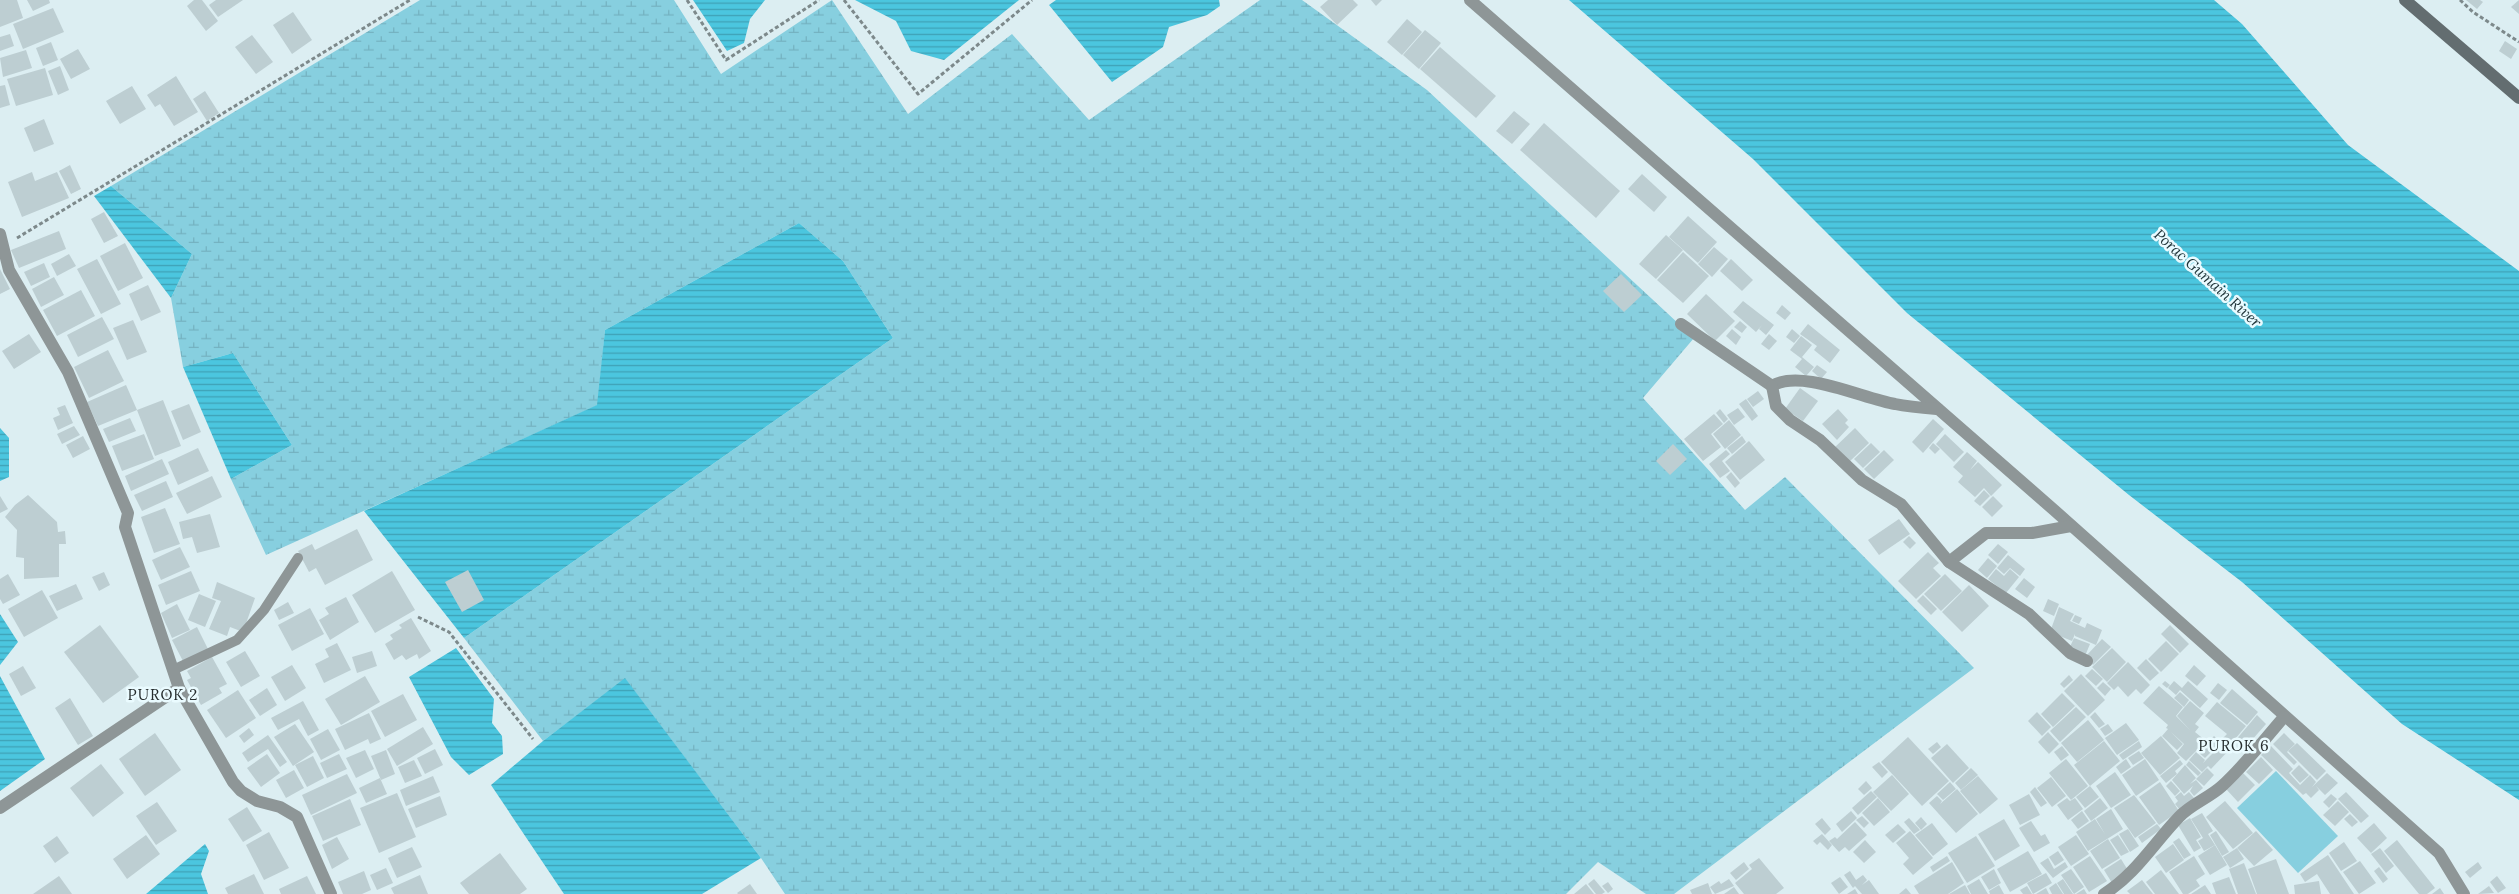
<svg xmlns="http://www.w3.org/2000/svg" width="2519" height="894" font-family="Lora,serif">
  <defs>
    <pattern id="wetland-marsh" width="20" height="14" patternUnits="userSpaceOnUse" patternTransform="scale(1.25)"><rect width="20" height="14" fill="#87cfdf"/><path d="M1 5h8M5 5V1M11 12h8M15 12V8" fill="none" stroke="#74b2c0"/></pattern>
    <pattern id="water-rules" width="6" height="5" patternUnits="userSpaceOnUse" patternTransform="scale(1.25)"><rect width="6" height="5" fill="#4bc6df"/><path d="M0 2.5h6" fill="none" stroke="#3ea1b5"/></pattern>
  </defs>
  <rect width="100%" height="100%" fill="#dceef2"/>
  <polygon fill="url(#wetland-marsh)" points="420,0 674,0 721,74 832,0 908,114 1012,34 1089,120 1260,0 1302,0 1427,90 1694,338 1643,398 1745,510 1785,477 1974,668 1674,894 1646,894 1598,862 1566,894 785,894 761,858 625,679 543,741 464,638 893,338 843,261 799,223 605,330 598,405 266,555 231,479 292,445 233,353 183,367 171,298 192,254 111,186"/>
  <polygon fill="#87cfdf" points="2276,771 2338,836 2298,873 2237,808"/>
  <g fill="url(#water-rules)">
    <polygon points="693,0 765,0 750,19 744,43 727,51"/>
    <polygon points="855,0 1019,0 944,60 911,51 896,21"/>
    <polygon points="1056,0 1219,0 1220,6 1207,15 1169,27 1163,47 1112,82 1049,5"/>
    <polygon points="1569,0 2214,0 2242,24 2348,145 2519,271 2519,800 2402,724 2242,582 2129,495 1907,313 1753,159"/>
    <polygon points="111,186 192,254 171,298 94,196"/>
    <polygon points="799,223 843,261 893,338 464,638 364,511 597,405 605,330"/>
    <polygon points="233,353 292,445 231,479 183,367"/>
    <polygon points="0,428 9,438 9,477 0,481"/>
    <polygon points="0,614 18,642 0,665"/>
    <polygon points="456,648 494,699 492,723 502,736 503,754 469,775 451,757 409,677"/>
    <polygon points="0,676 45,759 0,791"/>
    <polygon points="625,678 761,858 702,894 564,894 491,785 543,741"/>
    <polygon points="205,844 209,851 201,874 208,894 146,894"/>
  </g>
  <g fill="#bdced2">
    <polygon points="0,0 17,0 23,18 0,27"/>
    <polygon points="27,0 49,0 50,3 33,11"/>
    <polygon points="194,0 202,0 218,21 206,31 187,6"/>
    <polygon points="216,0 243,0 218,17 209,5"/>
    <polygon points="1328,0 1353,0 1358,5 1337,25 1320,7"/>
    <polygon points="1371,0 1382,0 1376,6"/>
    <polygon points="2466,0 2480,0 2483,2 2477,9"/>
    <polygon points="2519,0 2519,14 2511,7"/>
    <polygon points="53,8 64,32 23,49 13,24"/>
    <polygon points="293,12 312,40 292,54 273,25"/>
    <polygon points="1407,19 1422,32 1402,55 1387,42"/>
    <polygon points="1425,30 1441,43 1419,69 1403,55"/>
    <polygon points="10,34 14,46 0,51 0,37"/>
    <polygon points="252,35 273,62 256,74 235,47"/>
    <polygon points="2505,41 2517,49 2511,59 2499,51"/>
    <polygon points="51,42 58,60 43,66 36,48"/>
    <polygon points="1440,47 1496,96 1476,118 1420,69"/>
    <polygon points="78,49 90,69 71,79 60,59"/>
    <polygon points="26,50 32,68 3,77 0,58"/>
    <polygon points="60,66 69,90 58,95 48,71"/>
    <polygon points="45,68 53,95 16,106 7,79"/>
    <polygon points="176,76 198,112 174,126 160,104 155,107 147,95"/>
    <polygon points="5,85 10,105 0,108 0,86"/>
    <polygon points="132,86 146,109 120,124 106,101"/>
    <polygon points="205,91 219,113 207,121 193,99"/>
    <polygon points="1514,111 1530,124 1512,144 1496,131"/>
    <polygon points="44,119 54,144 34,152 24,128"/>
    <polygon points="1544,123 1620,191 1596,218 1520,150"/>
    <polygon points="70,165 81,189 71,194 59,171"/>
    <polygon points="32,172 35,181 57,172 69,198 22,217 8,182"/>
    <polygon points="1642,174 1667,197 1654,212 1628,189"/>
    <polygon points="104,212 118,236 104,243 91,219"/>
    <polygon points="1688,216 1717,242 1698,263 1669,237"/>
    <polygon points="59,231 66,249 19,268 11,250"/>
    <polygon points="1666,235 1683,250 1656,279 1639,264"/>
    <polygon points="125,243 143,278 118,291 100,256"/>
    <polygon points="1714,247 1728,259 1712,277 1698,264"/>
    <polygon points="1683,252 1709,276 1683,303 1657,280"/>
    <polygon points="69,254 76,266 57,276 51,264"/>
    <polygon points="97,259 121,304 101,314 77,269"/>
    <polygon points="1731,259 1753,280 1742,291 1720,271"/>
    <polygon points="44,263 50,277 31,286 24,272"/>
    <polygon points="0,269 10,289 0,294"/>
    <polygon points="1621,274 1642,295 1624,312 1603,291"/>
    <polygon points="54,277 64,295 41,307 32,289"/>
    <polygon points="148,285 161,312 141,321 129,294"/>
    <polygon points="81,290 95,316 57,336 43,310"/>
    <polygon points="1706,294 1735,321 1715,341 1687,314"/>
    <polygon points="1743,301 1774,325 1766,335 1759,329 1762,325 1756,332 1733,312"/>
    <polygon points="1782,305 1791,313 1785,320 1776,313"/>
    <polygon points="102,317 114,339 78,357 67,335"/>
    <polygon points="133,320 147,352 127,360 113,328"/>
    <polygon points="1740,321 1747,327 1742,333 1734,327"/>
    <polygon points="1808,324 1840,350 1830,363 1814,350 1817,346 1800,334"/>
    <polygon points="1732,329 1741,337 1736,345 1726,336"/>
    <polygon points="1792,329 1800,336 1794,343 1786,337"/>
    <polygon points="29,334 41,352 14,369 2,351"/>
    <polygon points="1769,334 1777,341 1769,350 1761,344"/>
    <polygon points="1801,336 1812,345 1802,357 1814,367 1806,376 1795,367 1802,359 1790,350"/>
    <polygon points="108,350 124,381 89,398 74,367"/>
    <polygon points="1817,365 1827,372 1821,379 1812,371"/>
    <polygon points="126,385 137,410 163,400 181,446 155,456 137,410 98,426 87,402"/>
    <polygon points="1800,388 1818,401 1803,421 1785,409"/>
    <polygon points="1758,391 1764,399 1753,407 1747,399"/>
    <polygon points="1746,399 1758,416 1752,421 1739,404"/>
    <polygon points="189,404 201,432 183,440 171,411"/>
    <polygon points="65,405 73,423 58,430 53,418 60,415 57,408"/>
    <polygon points="1738,408 1745,417 1734,425 1727,415"/>
    <polygon points="1720,409 1728,419 1724,423 1716,413"/>
    <polygon points="1838,409 1848,420 1845,423 1849,427 1837,440 1822,424"/>
    <polygon points="1714,414 1723,424 1711,434 1721,447 1703,461 1684,439"/>
    <polygon points="130,418 136,431 109,442 103,429"/>
    <polygon points="1933,419 1944,429 1923,453 1912,442"/>
    <polygon points="1729,420 1741,435 1725,449 1713,434"/>
    <polygon points="74,426 80,435 62,444 57,434"/>
    <polygon points="1855,428 1869,443 1848,463 1833,449"/>
    <polygon points="144,434 154,459 122,471 112,446"/>
    <polygon points="1945,434 1964,452 1954,462 1936,444"/>
    <polygon points="83,436 90,449 73,458 66,445"/>
    <polygon points="1742,436 1746,442 1732,454 1727,448"/>
    <polygon points="1749,441 1765,460 1740,480 1725,462"/>
    <polygon points="1871,443 1880,452 1863,468 1854,459"/>
    <polygon points="1933,443 1940,449 1935,454 1929,448"/>
    <polygon points="1673,444 1687,459 1670,475 1656,461"/>
    <polygon points="198,448 209,471 178,485 168,462"/>
    <polygon points="1726,450 1730,454 1722,461 1730,471 1720,478 1709,464"/>
    <polygon points="1884,450 1894,460 1874,479 1864,469"/>
    <polygon points="1967,452 1977,461 1970,470 1978,462 2002,485 1991,496 1984,488 1975,497 1958,482 1963,476 1953,467"/>
    <polygon points="162,459 169,474 131,491 125,476"/>
    <polygon points="1731,472 1740,483 1735,488 1726,477"/>
    <polygon points="212,476 222,497 187,514 176,493"/>
    <polygon points="166,481 173,497 142,511 134,495"/>
    <polygon points="1984,490 1990,496 1980,506 1974,501"/>
    <polygon points="28,495 57,522 58,532 65,531 66,544 59,544 59,577 24,579 24,558 16,557 17,530 5,517 15,505"/>
    <polygon points="0,496 8,509 0,513"/>
    <polygon points="1993,496 2003,506 1992,517 1982,507"/>
    <polygon points="165,508 180,544 154,553 141,517"/>
    <polygon points="210,514 220,547 197,553 192,537 183,539 179,522"/>
    <polygon points="1899,519 1910,534 1879,555 1868,540"/>
    <polygon points="357,529 373,560 325,585 316,568 309,572 298,551 312,544 315,550"/>
    <polygon points="1909,536 1916,543 1910,549 1903,542"/>
    <polygon points="1998,544 2008,552 1998,564 1988,555"/>
    <polygon points="180,547 190,567 161,580 152,560"/>
    <polygon points="1928,552 1939,563 1933,568 1941,576 1916,599 1898,581"/>
    <polygon points="2008,555 2025,569 2020,576 2010,568 2004,574 1997,568"/>
    <polygon points="1988,558 1997,566 1987,578 1978,570"/>
    <polygon points="1996,569 2004,576 2010,569 2019,577 2006,593 1988,579"/>
    <polygon points="468,570 484,600 462,612 445,582"/>
    <polygon points="191,571 200,591 166,605 158,585"/>
    <polygon points="392,571 415,610 375,633 352,595"/>
    <polygon points="104,572 110,585 99,591 92,577"/>
    <polygon points="8,574 20,595 3,604 0,599 0,579"/>
    <polygon points="1945,574 1962,591 1941,611 1924,594"/>
    <polygon points="2024,578 2035,587 2027,598 2015,589"/>
    <polygon points="217,582 255,598 243,632 230,627 227,636 209,629 221,601 212,598"/>
    <polygon points="76,584 83,599 57,611 49,596"/>
    <polygon points="1969,585 1989,606 1962,632 1942,612"/>
    <polygon points="42,590 58,618 24,637 8,609"/>
    <polygon points="199,594 216,601 205,627 188,620"/>
    <polygon points="1923,595 1937,609 1931,615 1917,601"/>
    <polygon points="346,597 359,622 330,640 319,620 329,614 325,608"/>
    <polygon points="2048,599 2059,604 2054,616 2043,611"/>
    <polygon points="288,602 294,613 279,620 274,610"/>
    <polygon points="177,604 190,630 172,638 161,613"/>
    <polygon points="2059,607 2074,614 2070,621 2085,628 2087,623 2102,630 2096,645 2075,636 2075,634 2072,641 2050,632"/>
    <polygon points="310,608 324,634 292,651 278,625"/>
    <polygon points="2075,615 2082,618 2079,624 2072,621"/>
    <polygon points="411,618 431,651 419,659 417,654 406,660 402,655 394,660 385,644 393,639 390,635 402,628 399,625"/>
    <polygon points="100,625 139,677 103,703 64,652"/>
    <polygon points="2170,625 2189,644 2180,653 2161,634"/>
    <polygon points="197,627 209,651 184,663 172,640"/>
    <polygon points="2074,638 2090,644 2085,656 2069,649"/>
    <polygon points="2102,639 2111,647 2093,665 2085,657"/>
    <polygon points="2166,641 2179,654 2161,672 2148,659"/>
    <polygon points="337,643 351,670 324,683 315,664 329,657 325,649"/>
    <polygon points="2112,648 2126,662 2107,682 2092,667"/>
    <polygon points="245,651 260,676 241,687 226,662"/>
    <polygon points="372,651 377,666 357,673 352,657"/>
    <polygon points="212,657 227,684 219,688 222,693 201,705 187,680 191,678 187,671"/>
    <polygon points="2146,659 2159,673 2150,681 2137,668"/>
    <polygon points="2128,662 2150,685 2141,694 2136,689 2128,697 2118,686 2114,690 2107,683"/>
    <polygon points="292,665 306,688 285,701 271,677"/>
    <polygon points="2194,665 2206,676 2197,686 2185,676"/>
    <polygon points="23,666 36,688 21,696 9,674"/>
    <polygon points="2092,669 2103,679 2096,686 2085,676"/>
    <polygon points="2081,674 2105,700 2088,716 2064,691"/>
    <polygon points="2069,675 2073,680 2064,688 2060,684"/>
    <polygon points="365,676 380,702 341,725 325,699"/>
    <polygon points="2165,681 2170,685 2167,688 2162,684"/>
    <polygon points="2174,681 2182,688 2188,681 2208,699 2200,708 2180,690 2176,695 2168,688"/>
    <polygon points="2103,682 2111,689 2105,696 2097,688"/>
    <polygon points="2218,683 2227,690 2219,700 2210,693"/>
    <polygon points="2159,686 2183,707 2176,716 2190,730 2177,716 2190,701 2204,713 2195,724 2199,727 2195,732 2206,741 2186,761 2177,753 2184,744 2171,732 2183,744 2177,750 2162,736 2168,729 2166,728 2168,725 2143,703"/>
    <polygon points="267,688 277,705 260,716 249,700"/>
    <polygon points="2232,689 2258,712 2247,725 2220,703"/>
    <polygon points="238,690 256,718 226,738 207,710"/>
    <polygon points="2180,692 2189,700 2184,707 2174,698"/>
    <polygon points="2062,693 2075,706 2053,727 2041,714"/>
    <polygon points="403,694 417,720 385,737 371,711"/>
    <polygon points="70,698 93,736 78,745 55,708"/>
    <polygon points="303,701 319,730 308,736 299,719 278,730 271,718"/>
    <polygon points="2217,702 2246,726 2230,745 2222,739 2227,734 2205,716"/>
    <polygon points="2076,707 2086,717 2060,742 2050,731"/>
    <polygon points="2037,712 2051,727 2042,736 2028,721"/>
    <polygon points="2095,712 2105,724 2099,728 2090,717"/>
    <polygon points="369,713 381,739 370,744 368,739 345,750 335,729"/>
    <polygon points="2257,715 2266,724 2244,749 2235,741"/>
    <polygon points="2088,720 2104,740 2077,762 2061,743"/>
    <polygon points="2126,723 2139,740 2117,755 2105,738"/>
    <polygon points="295,724 314,752 293,766 274,737"/>
    <polygon points="2108,724 2113,731 2105,736 2100,729"/>
    <polygon points="423,727 433,744 397,766 387,749"/>
    <polygon points="249,728 254,735 244,743 239,736"/>
    <polygon points="328,729 340,750 321,760 310,739"/>
    <polygon points="2048,732 2059,744 2049,754 2038,742"/>
    <polygon points="155,733 181,770 145,796 119,759"/>
    <polygon points="2284,733 2295,744 2287,752 2297,762 2294,765 2273,744"/>
    <polygon points="268,735 287,762 280,767 268,749 248,762 242,753"/>
    <polygon points="2161,736 2180,758 2160,775 2141,753"/>
    <polygon points="2214,736 2229,750 2211,769 2208,766 2202,772 2189,760 2196,752 2205,760 2203,763 2216,750 2208,742"/>
    <polygon points="1908,737 1949,781 1922,806 1881,762"/>
    <polygon points="2104,741 2120,761 2090,786 2074,765"/>
    <polygon points="2139,741 2142,747 2123,760 2119,755"/>
    <polygon points="1937,742 1941,747 1933,754 1928,749"/>
    <polygon points="2206,742 2214,749 2205,758 2197,751"/>
    <polygon points="2297,743 2326,771 2317,780 2288,751"/>
    <polygon points="1947,744 1969,768 1953,783 1931,758"/>
    <polygon points="2062,746 2069,755 2061,761 2054,752"/>
    <polygon points="2271,746 2293,769 2289,773 2300,785 2310,775 2316,782 2312,787 2327,773 2338,783 2325,795 2316,786 2319,790 2311,798 2306,793 2303,795 2261,755"/>
    <polygon points="435,749 443,765 425,774 417,758"/>
    <polygon points="365,750 374,769 356,778 346,758"/>
    <polygon points="386,750 395,774 381,780 371,756"/>
    <polygon points="2139,751 2144,758 2133,765 2128,758"/>
    <polygon points="267,754 280,773 261,787 247,768"/>
    <polygon points="339,754 347,769 327,778 320,763"/>
    <polygon points="313,756 324,778 307,787 295,765"/>
    <polygon points="2261,757 2273,770 2259,784 2246,772"/>
    <polygon points="2066,759 2088,786 2071,800 2049,773"/>
    <polygon points="2126,759 2131,767 2121,774 2116,767"/>
    <polygon points="2145,759 2159,780 2136,796 2122,775"/>
    <polygon points="414,760 422,776 405,783 398,767"/>
    <polygon points="2180,760 2183,764 2175,771 2177,774 2166,783 2160,776"/>
    <polygon points="2189,761 2201,773 2198,776 2186,765"/>
    <polygon points="1879,762 1888,772 1882,778 1872,767"/>
    <polygon points="101,764 124,793 93,817 70,788"/>
    <polygon points="2185,765 2196,778 2190,784 2196,780 2203,788 2194,796 2190,791 2193,786 2184,794 2172,780"/>
    <polygon points="2299,765 2309,775 2300,783 2291,773"/>
    <polygon points="1971,768 1978,775 1961,790 1955,783"/>
    <polygon points="2207,768 2214,775 2204,786 2196,779"/>
    <polygon points="294,770 304,788 286,798 276,780"/>
    <polygon points="2115,772 2131,795 2111,808 2096,786"/>
    <polygon points="2243,773 2255,785 2238,802 2226,789"/>
    <polygon points="347,774 357,793 311,815 302,795"/>
    <polygon points="1892,775 1909,794 1891,811 1873,792"/>
    <polygon points="433,776 440,792 406,806 400,790"/>
    <polygon points="1978,776 1998,799 1980,814 1960,791"/>
    <polygon points="2051,777 2066,796 2052,807 2037,788"/>
    <polygon points="380,778 387,794 366,803 359,788"/>
    <polygon points="1866,781 1872,788 1864,795 1858,789"/>
    <polygon points="2171,781 2180,791 2175,796 2166,786"/>
    <polygon points="1950,782 1956,789 1943,800 1937,794"/>
    <polygon points="2160,782 2179,811 2159,825 2139,797"/>
    <polygon points="2090,786 2099,797 2085,808 2076,797"/>
    <polygon points="2035,787 2047,803 2041,807 2030,792"/>
    <polygon points="1957,789 1978,814 1956,833 1929,803 1937,796 1942,801 1940,804"/>
    <polygon points="1871,791 1877,797 1858,815 1852,808"/>
    <polygon points="2181,792 2184,796 2189,792 2194,798 2180,810 2175,804 2178,801 2175,797"/>
    <polygon points="2346,792 2369,816 2361,823 2338,799"/>
    <polygon points="397,793 416,837 379,853 360,808"/>
    <polygon points="2029,794 2040,815 2020,825 2009,805"/>
    <polygon points="2331,794 2337,799 2329,808 2323,802"/>
    <polygon points="2134,795 2156,823 2135,838 2114,808"/>
    <polygon points="440,796 447,815 416,828 408,809"/>
    <polygon points="1878,798 1890,812 1874,826 1862,813"/>
    <polygon points="2067,798 2070,801 2075,798 2083,809 2068,820 2057,805"/>
    <polygon points="2100,798 2108,808 2091,821 2084,811"/>
    <polygon points="350,799 361,825 323,841 312,816"/>
    <polygon points="2225,801 2253,833 2233,849 2206,817"/>
    <polygon points="2338,801 2349,812 2335,826 2323,815"/>
    <polygon points="157,802 177,831 156,845 136,816"/>
    <polygon points="247,807 262,831 243,842 228,819"/>
    <polygon points="2111,809 2123,829 2088,851 2076,832 2095,819 2105,834 2096,819"/>
    <polygon points="1851,811 1857,818 1842,832 1836,824"/>
    <polygon points="2082,811 2089,821 2078,829 2071,820"/>
    <polygon points="2202,813 2213,831 2208,834 2215,845 2204,851 2198,841 2203,838 2191,819"/>
    <polygon points="2350,814 2358,822 2352,827 2344,819"/>
    <polygon points="1862,816 1869,823 1864,828 1856,820"/>
    <polygon points="1921,817 1927,824 1921,830 1915,823"/>
    <polygon points="1822,818 1831,829 1825,835 1815,824"/>
    <polygon points="1909,818 1920,830 1914,834 1904,822"/>
    <polygon points="2190,818 2201,837 2196,840 2201,848 2194,852 2178,825"/>
    <polygon points="2004,819 2020,846 1995,861 1978,834"/>
    <polygon points="2031,821 2041,836 2045,834 2050,843 2034,852 2019,828"/>
    <polygon points="1855,822 1867,835 1849,851 1845,847 1839,852 1829,841 1835,837 1837,839"/>
    <polygon points="1932,823 1948,844 1933,856 1915,835"/>
    <polygon points="2374,823 2387,838 2371,853 2357,838"/>
    <polygon points="1898,824 1906,832 1893,843 1885,835"/>
    <polygon points="2157,824 2161,829 2142,843 2138,837"/>
    <polygon points="2128,829 2139,846 2130,852 2119,834"/>
    <polygon points="1910,831 1933,858 1913,875 1903,864 1909,858 1896,843"/>
    <polygon points="2216,831 2229,852 2222,856 2210,835"/>
    <polygon points="2256,831 2273,850 2254,866 2237,848"/>
    <polygon points="269,832 289,868 264,880 246,845"/>
    <polygon points="1822,834 1832,845 1828,850 1820,842 1817,845 1813,841"/>
    <polygon points="146,835 160,854 127,879 113,859"/>
    <polygon points="2076,835 2089,854 2071,866 2058,847"/>
    <polygon points="2118,835 2129,852 2121,856 2110,840"/>
    <polygon points="57,836 69,853 55,863 43,846"/>
    <polygon points="1976,836 1995,866 1967,883 1948,853"/>
    <polygon points="337,837 349,859 332,869 322,845"/>
    <polygon points="2179,838 2191,855 2184,859 2173,842"/>
    <polygon points="2108,839 2120,858 2102,869 2090,851"/>
    <polygon points="1865,840 1876,852 1864,863 1853,852"/>
    <polygon points="2397,840 2435,888 2427,894 2419,894 2384,851"/>
    <polygon points="2344,842 2357,861 2341,871 2329,853"/>
    <polygon points="2173,844 2184,860 2166,873 2155,857"/>
    <polygon points="2215,845 2227,865 2210,875 2198,856"/>
    <polygon points="412,847 422,867 397,878 388,858"/>
    <polygon points="2237,848 2244,859 2230,868 2223,857"/>
    <polygon points="2380,848 2394,866 2386,873 2371,854"/>
    <polygon points="2028,851 2042,874 2010,892 1997,869"/>
    <polygon points="2058,851 2064,860 2055,866 2049,857"/>
    <polygon points="500,853 527,889 520,894 469,894 460,883"/>
    <polygon points="2328,855 2354,894 2330,894 2317,874 2305,882 2300,874"/>
    <polygon points="1947,856 1950,861 1933,872 1930,867"/>
    <polygon points="2090,856 2107,881 2089,892 2073,867"/>
    <polygon points="2194,856 2205,874 2196,880 2200,886 2188,894 2183,894 2169,872"/>
    <polygon points="1759,858 1784,888 1776,894 1744,894 1735,883 1752,869 1749,865"/>
    <polygon points="2048,858 2054,869 2065,862 2068,867 2053,878 2040,863"/>
    <polygon points="2121,859 2129,872 2112,883 2104,870"/>
    <polygon points="2276,859 2289,894 2257,894 2248,869"/>
    <polygon points="2360,861 2376,883 2359,894 2343,872"/>
    <polygon points="1744,862 1749,869 1736,880 1730,873"/>
    <polygon points="1952,862 1964,883 1948,894 1919,894 1914,886"/>
    <polygon points="2478,862 2482,868 2470,878 2465,872"/>
    <polygon points="2244,863 2256,894 2238,894 2229,869"/>
    <polygon points="2379,867 2388,879 2383,883 2374,871"/>
    <polygon points="386,868 393,883 377,890 370,875"/>
    <polygon points="1994,869 2001,883 1989,890 1981,877"/>
    <polygon points="2071,869 2084,887 2074,894 2061,875"/>
    <polygon points="2161,870 2179,894 2155,894 2146,882"/>
    <polygon points="364,871 371,890 362,894 343,894 338,882"/>
    <polygon points="1850,871 1856,880 1863,875 1867,880 1862,885 1869,880 1879,894 1862,894 1855,886 1853,888 1844,875"/>
    <polygon points="2046,873 2052,883 2033,894 2027,883"/>
    <polygon points="254,874 264,894 228,894 225,888"/>
    <polygon points="420,875 428,894 394,894 391,888"/>
    <polygon points="59,876 72,894 33,894"/>
    <polygon points="307,876 316,894 281,894 279,889"/>
    <polygon points="2497,876 2506,888 2498,893 2490,882"/>
    <polygon points="1840,877 1848,887 1839,894 1831,883"/>
    <polygon points="2229,877 2236,894 2216,894 2212,883"/>
    <polygon points="1594,879 1605,892 1602,894 1596,894 1588,884"/>
    <polygon points="1729,879 1734,886 1715,894 1710,887 1719,881 1721,884"/>
    <polygon points="1979,879 1988,894 1971,894 1967,886"/>
    <polygon points="2063,879 2073,894 2064,894 2057,883"/>
    <polygon points="2142,880 2153,894 2130,894 2127,891"/>
    <polygon points="2319,881 2321,894 2295,894 2294,885"/>
    <polygon points="1608,882 1613,889 1608,893 1602,886"/>
    <polygon points="1708,883 1712,894 1692,894 1690,890"/>
    <polygon points="2056,883 2063,894 2052,894 2049,888"/>
    <polygon points="750,884 757,894 738,894 737,893"/>
    <polygon points="1586,884 1594,894 1574,894"/>
    <polygon points="1965,885 1970,894 1949,894"/>
    <polygon points="1999,885 2004,894 1990,894 1989,891"/>
    <polygon points="2205,885 2211,894 2191,894"/>
    <polygon points="2027,886 2032,894 2023,894 2020,890"/>
    <polygon points="2489,886 2494,893 2478,894"/>
    <polygon points="1734,887 1739,894 1724,894"/>
    <polygon points="1906,888 1911,894 1899,894"/>
    <polygon points="2046,888 2049,894 2036,894"/>
    <polygon points="2440,888 2444,894 2432,894"/>
    <polygon points="1855,889 1858,894 1847,894"/>
    <polygon points="2084,889 2087,894 2076,894"/>
  </g>
  <g fill="none" stroke-linecap="round" stroke-linejoin="round">
    <g stroke="#7d898b" stroke-width="3" stroke-dasharray="4 2.5" stroke-linecap="butt">
      <polyline points="687,0 726,60 819,0"/>
      <polyline points="844,0 918,94 1032,0"/>
      <polyline points="2460,0 2473,12 2519,42"/>
      <polyline points="17,238 410,0"/>
      <polyline points="418,617 449,632 533,739"/>
    </g>
    <polyline stroke="#8e9697" stroke-width="10" points="173,670 237,640 264,610 298,558"/>
    <g stroke="#8e9697" stroke-width="12">
      <polyline points="1470,0 2054,510 2439,853 2464,894"/>
      <polyline points="0,234 9,270 68,372 128,513 125,527 179,688 233,782 241,791 257,801 280,807 297,817 331,894"/>
      <path d="M1681,324L1772,386C1800,368 1864,399 1895,404C1909,407 1924,408 1938,409"/>
      <polyline points="1772,386 1776,406 1790,420 1820,440 1862,480 1901,504 1949,562 1986,533 2032,533 2071,526"/>
      <polyline points="1949,562 2029,614 2070,653 2087,661"/>
      <polyline points="0,808 179,688"/>
      <path d="M2104,894C2135,875 2154,843 2179,817C2191,804 2209,798 2222,786C2245,765 2264,740 2284,717"/>
    </g>
    <polyline stroke="#636d70" stroke-width="12" points="2405,0 2519,98"/>
  </g>
  <g text-anchor="middle" dominant-baseline="central" stroke-width="5" stroke-linejoin="round" paint-order="stroke">
    <g font-size="15" font-style="italic" fill="#1f3439" stroke="#eafbff">
      <text transform="translate(2208 278) rotate(42)">Porac Gumain River</text>
    </g>
    <g font-size="15" letter-spacing="1" fill="#262d2e" stroke="#eafbff">
      <text x="163" y="694">PUROK 2</text>
      <text x="2234" y="745">PUROK 6</text>
    </g>
  </g>
</svg>
